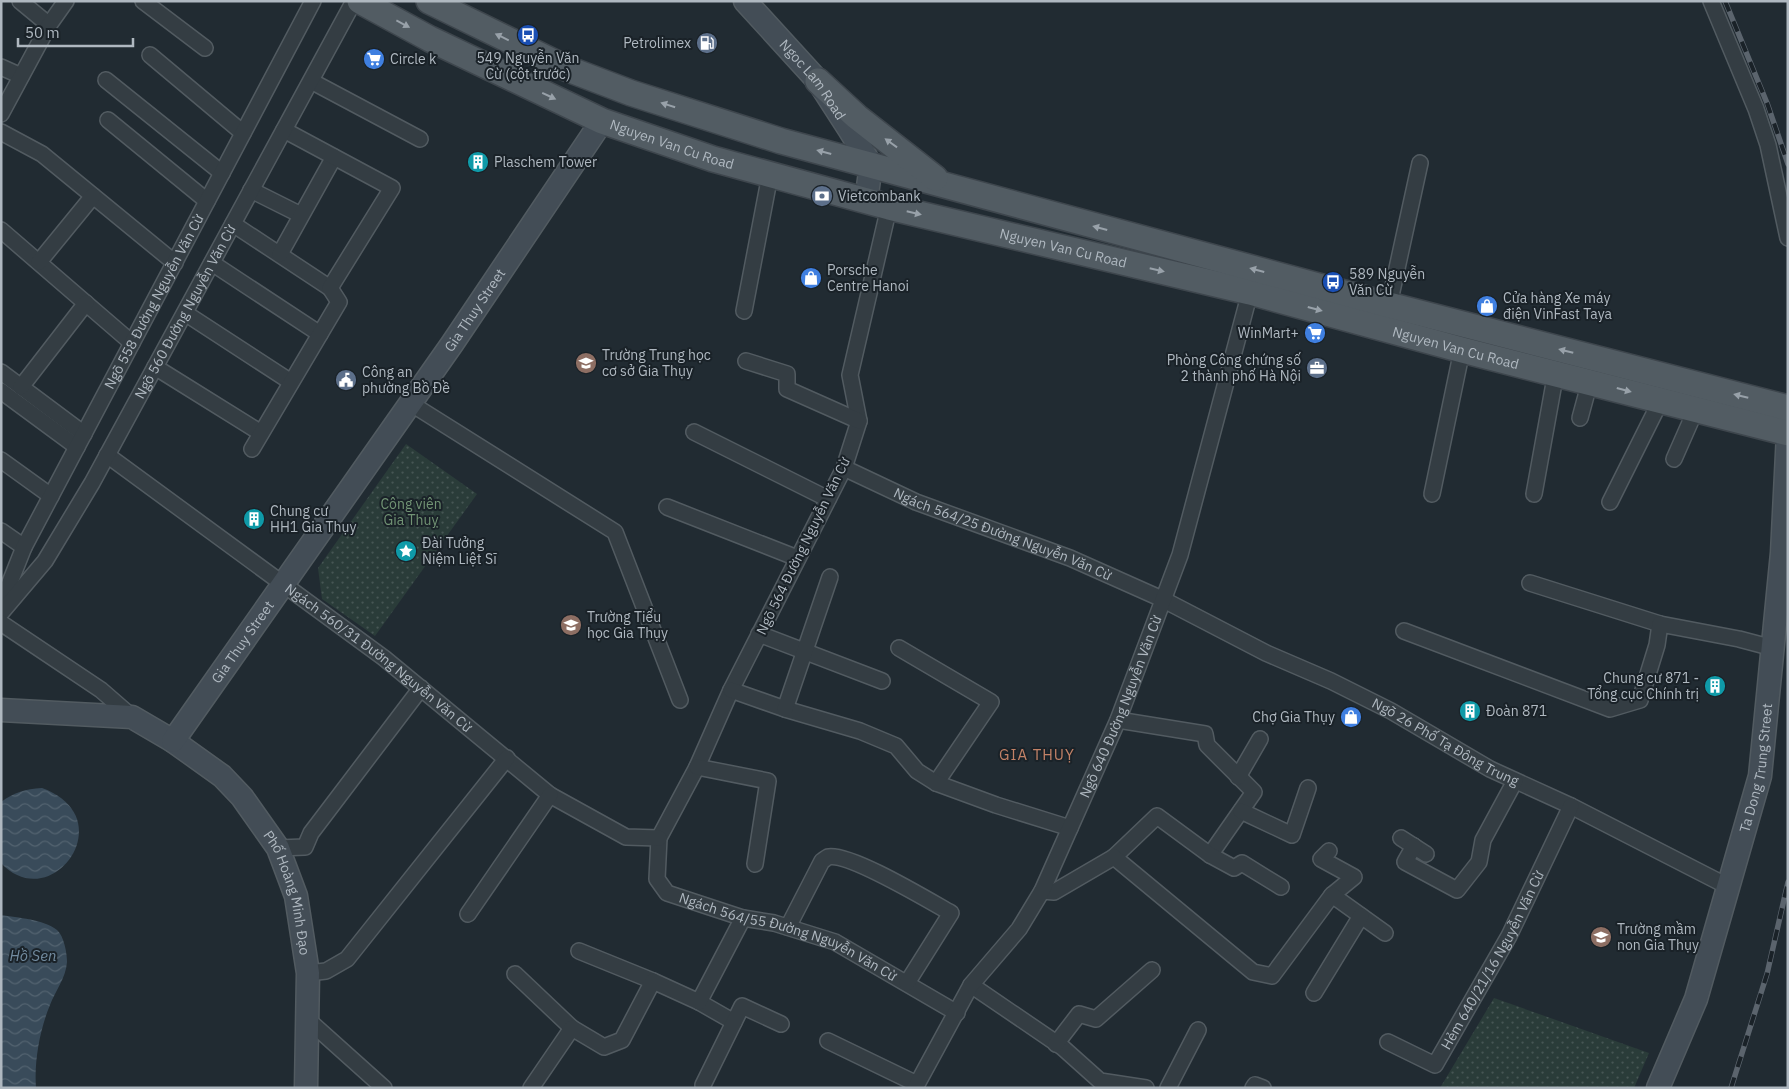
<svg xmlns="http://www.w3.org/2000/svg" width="1789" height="1089" font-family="'IBM Plex Sans',sans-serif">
  <defs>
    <pattern id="green-dots" width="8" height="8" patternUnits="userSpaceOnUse" patternTransform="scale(1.25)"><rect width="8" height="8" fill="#2a3c39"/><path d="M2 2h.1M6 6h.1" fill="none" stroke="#465654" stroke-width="1.8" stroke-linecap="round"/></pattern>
    <pattern id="water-waves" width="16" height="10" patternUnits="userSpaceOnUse" patternTransform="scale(1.25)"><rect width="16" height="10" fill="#394b5a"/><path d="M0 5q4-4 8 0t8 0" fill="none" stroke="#536370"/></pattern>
  </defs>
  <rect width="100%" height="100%" fill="#212b32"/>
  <g fill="url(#green-dots)">
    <polygon points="406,444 477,494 375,636 322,599 318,568"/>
    <polygon points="1494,998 1649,1053 1634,1088 1440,1088"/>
  </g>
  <g fill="url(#water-waves)">
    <path d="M42,788C124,818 51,917 1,863V802C15,792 25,789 42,788Z"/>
    <path d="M1,915C18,918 43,919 57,930C64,936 67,953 67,962C66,978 55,991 50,1005C40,1029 34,1061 36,1088H1Z"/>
  </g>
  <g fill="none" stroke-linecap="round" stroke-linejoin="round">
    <g stroke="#525b61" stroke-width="18">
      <g id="street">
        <polyline points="20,1 49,25"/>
        <polyline points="143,1 205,48"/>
        <polyline points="1711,1 1756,109 1768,145 1788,238"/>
        <polyline points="150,55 243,133"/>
        <polyline points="1,67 21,76"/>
        <polyline points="106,80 222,173"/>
        <polyline points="311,81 420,139"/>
        <polyline points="1,114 49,25 66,1"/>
        <polyline points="108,120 207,201"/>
        <polyline points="1,132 42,154 175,263"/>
        <polyline points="251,190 301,215"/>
        <path id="s1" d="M889,207L850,375L859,421L844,468L731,690L697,767L659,838L657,879L667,893L743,918L774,923L835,942L957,1013"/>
        <polyline points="233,224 330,288"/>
        <polyline points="1,230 132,343"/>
        <polyline points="280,254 334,157"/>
        <polyline points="39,262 93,196"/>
        <polyline points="212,263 320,334"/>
        <polyline points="1389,305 1420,163"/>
        <polyline points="744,311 770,175"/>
        <polyline points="185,313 291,382"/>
        <polyline points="746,361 787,374 787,389 859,421"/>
        <polyline points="155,367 261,433"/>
        <polyline points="1,372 84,434"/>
        <polyline points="21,387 86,303"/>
        <polyline points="1,391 77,447"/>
        <polyline points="410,403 615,532 680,700"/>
        <polyline points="1580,418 1590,381"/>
        <polyline points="694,432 828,499"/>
        <polyline points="252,449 339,302 330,288 392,188 284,130"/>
        <path id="s2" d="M107,455L384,658L550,795L626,837L659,838"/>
        <polyline points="1674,459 1696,409"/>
        <polyline points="1,460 51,496"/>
        <path id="s3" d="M844,468L916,502L1070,558L1162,599L1266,653L1331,681L1391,711L1490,769L1571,806L1729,887"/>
        <polyline points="1432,494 1462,350"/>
        <polyline points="1534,494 1556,372"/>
        <polyline points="1610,502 1661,400"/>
        <polyline points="667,507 797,558"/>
        <polyline points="1,531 24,547"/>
        <polyline points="1530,583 1660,624"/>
        <path id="s4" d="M1,605L24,547L313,1"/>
        <path id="s5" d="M1,613L45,561L92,483L354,1"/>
        <polyline points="1,623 101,690 132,717"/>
        <polyline points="1404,631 1610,709 1640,700 1657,645 1660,624 1739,639 1773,648"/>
        <polyline points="759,634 882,681"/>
        <polyline points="899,648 991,702 936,783"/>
        <polyline points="731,690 785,709 860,731 896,746 917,771 936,783 996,805 1070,828"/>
        <polyline points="785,709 830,577"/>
        <polyline points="1118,720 1205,734 1207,745 1254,792 1210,855"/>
        <polyline points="697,767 768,781 755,864"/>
        <polyline points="1238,777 1260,739"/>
        <polyline points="1241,811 1292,835 1308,788"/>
        <polyline points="1401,838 1426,854"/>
        <polyline points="1414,846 1405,862 1457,890 1479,862 1483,840 1515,781"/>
        <polyline points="278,848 305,847 311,833 421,688"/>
        <polyline points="1329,851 1321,859 1354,877 1332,895"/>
        <polyline points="1114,857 1157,816 1210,855 1234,868 1242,863 1281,887"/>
        <polyline points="1042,891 1054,892 1114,857 1253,972 1272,976 1332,895 1385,933"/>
        <polyline points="468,914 550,795"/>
        <path d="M788,927L822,861C824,860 826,858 828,857C849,852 931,902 951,913L907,983"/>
        <polyline points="579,951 653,981"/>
        <polyline points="308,973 326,971 347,959 507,758"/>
        <polyline points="515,974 572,1028"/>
        <polyline points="971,985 1062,1047 1100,1081 1146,1088"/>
        <polyline points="1314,993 1361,916"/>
        <polyline points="699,1002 734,1022"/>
        <polyline points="307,1019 384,1088"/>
        <polyline points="828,1041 917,1084"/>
        <path id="s6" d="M1388,1042L1435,1065L1509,936L1571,806"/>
        <polyline points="1056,1044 1079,1014 1096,1019 1152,970"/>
        <polyline points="703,1085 742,1006 781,1024"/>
        <polyline points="531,1088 572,1028 604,1047 622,1040 653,981 699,1002 743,918"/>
        <path id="s7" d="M915,1088L971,985L1019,929L1042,891L1118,720L1180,555L1250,292"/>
        <polyline points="1168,1088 1198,1030"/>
        <polyline points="1253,1088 1255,1085 1263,1088"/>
      </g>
    </g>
    <g stroke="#525b61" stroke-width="25">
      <g id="secondary">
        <path id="s8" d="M745,1L818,81L849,129L871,165L866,201"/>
        <path id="s9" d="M1,710L132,717L173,741L222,776L242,797L278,848L296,896L308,973L306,1088"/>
        <path id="s10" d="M173,741L452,344L602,121"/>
        <path id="s11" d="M1658,1088L1696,999L1760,776L1782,553L1788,433"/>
      </g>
    </g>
    <g stroke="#3e464d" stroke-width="28">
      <g id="primary">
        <path id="s12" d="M360,1L430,39L602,121L713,159L889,207L1250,292L1462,350L1788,433"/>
        <polyline points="429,1 568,69 631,93 781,141 1389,305 1788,408"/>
        <polyline points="818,81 857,117 935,178"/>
      </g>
    </g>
    <use href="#street" stroke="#343d43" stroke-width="15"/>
    <use href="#secondary" stroke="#434d56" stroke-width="22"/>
    <use href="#primary" stroke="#525c63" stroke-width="25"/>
    <g stroke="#5b646d" stroke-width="5.5">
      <g id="rail">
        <polyline points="1725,1 1767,103 1788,164"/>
        <polyline points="1731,1088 1767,974 1788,882"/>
      </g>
    </g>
    <use href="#rail" stroke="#1a2228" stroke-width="4" stroke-dasharray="11" stroke-linecap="butt"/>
  </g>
  <defs><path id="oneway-solid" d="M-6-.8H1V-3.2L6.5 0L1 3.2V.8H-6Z" transform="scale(1.25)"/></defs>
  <g fill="#98a1a9">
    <use href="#oneway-solid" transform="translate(403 24) rotate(28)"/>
    <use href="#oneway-solid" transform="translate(502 37) rotate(-154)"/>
    <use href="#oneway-solid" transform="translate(549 96) rotate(25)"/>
    <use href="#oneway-solid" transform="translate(668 105) rotate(-162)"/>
    <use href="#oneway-solid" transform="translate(891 143) rotate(-144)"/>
    <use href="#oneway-solid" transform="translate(824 152) rotate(-165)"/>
    <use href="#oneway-solid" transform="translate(914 213) rotate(13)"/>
    <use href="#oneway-solid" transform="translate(1100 228) rotate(-165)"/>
    <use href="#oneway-solid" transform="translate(1157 270) rotate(13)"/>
    <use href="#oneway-solid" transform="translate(1257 270) rotate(-165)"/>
    <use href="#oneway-solid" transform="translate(1315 309) rotate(15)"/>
    <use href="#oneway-solid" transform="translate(1566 351) rotate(-166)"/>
    <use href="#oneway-solid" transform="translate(1624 390) rotate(15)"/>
    <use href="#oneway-solid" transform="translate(1741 396) rotate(-166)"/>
  </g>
  <defs>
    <g id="bus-disc" transform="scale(1.125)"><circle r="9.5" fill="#1a4fb4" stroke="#1a2228"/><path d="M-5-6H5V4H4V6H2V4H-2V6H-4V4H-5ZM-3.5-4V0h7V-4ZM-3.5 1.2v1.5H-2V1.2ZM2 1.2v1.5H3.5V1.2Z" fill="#fff"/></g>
    <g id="fuel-disc" transform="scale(1.125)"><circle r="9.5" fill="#5c6f8a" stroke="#1a2228"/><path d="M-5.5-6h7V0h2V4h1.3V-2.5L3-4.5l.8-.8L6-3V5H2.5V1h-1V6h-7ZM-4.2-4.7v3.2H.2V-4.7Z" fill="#fff"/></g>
    <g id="supermarket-disc" transform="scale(1.125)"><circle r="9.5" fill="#3f7fe0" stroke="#1a2228"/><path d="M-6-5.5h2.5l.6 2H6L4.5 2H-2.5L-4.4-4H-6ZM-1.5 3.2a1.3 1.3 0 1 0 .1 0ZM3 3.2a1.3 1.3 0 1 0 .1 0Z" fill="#fff"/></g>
    <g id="building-disc" transform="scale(1.125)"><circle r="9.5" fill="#0f9aa8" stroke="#1a2228"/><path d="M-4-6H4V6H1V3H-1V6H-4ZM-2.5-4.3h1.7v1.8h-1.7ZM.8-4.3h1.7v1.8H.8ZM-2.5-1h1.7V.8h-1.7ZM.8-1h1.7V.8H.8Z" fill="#fff"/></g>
    <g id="bank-disc" transform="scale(1.125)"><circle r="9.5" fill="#5c6f8a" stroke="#1a2228"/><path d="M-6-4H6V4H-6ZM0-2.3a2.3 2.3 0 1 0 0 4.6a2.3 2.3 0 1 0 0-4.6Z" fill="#fff"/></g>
    <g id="shop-disc" transform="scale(1.125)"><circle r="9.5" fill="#3f7fe0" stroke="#1a2228"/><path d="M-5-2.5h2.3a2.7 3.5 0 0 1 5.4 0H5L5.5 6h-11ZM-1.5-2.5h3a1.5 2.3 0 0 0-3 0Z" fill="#fff"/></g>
    <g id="school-disc" transform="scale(1.125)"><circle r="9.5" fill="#8d6e63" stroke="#1a2228"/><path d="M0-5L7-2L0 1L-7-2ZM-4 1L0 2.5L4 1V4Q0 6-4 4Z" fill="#fff"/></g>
    <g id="office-disc" transform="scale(1.125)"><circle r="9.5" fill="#5c6f8a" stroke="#1a2228"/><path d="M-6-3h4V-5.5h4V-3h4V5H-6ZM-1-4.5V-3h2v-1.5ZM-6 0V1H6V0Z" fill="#fff"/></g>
    <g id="civic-disc" transform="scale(1.125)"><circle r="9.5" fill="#5c6f8a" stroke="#1a2228"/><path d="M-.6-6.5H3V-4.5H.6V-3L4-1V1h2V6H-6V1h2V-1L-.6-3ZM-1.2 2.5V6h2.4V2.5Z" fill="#fff"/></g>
    <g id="sight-disc" transform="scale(1.125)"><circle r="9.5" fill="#0f9aa8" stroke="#1a2228"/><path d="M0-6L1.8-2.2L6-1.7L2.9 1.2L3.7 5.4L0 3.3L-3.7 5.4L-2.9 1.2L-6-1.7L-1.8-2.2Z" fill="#fff"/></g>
  </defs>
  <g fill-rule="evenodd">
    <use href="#bus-disc" x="528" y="35"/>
    <use href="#fuel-disc" x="707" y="43"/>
    <use href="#supermarket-disc" x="374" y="59"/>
    <use href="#building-disc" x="478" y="162"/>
    <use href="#bank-disc" x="822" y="196"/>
    <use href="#shop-disc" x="811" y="278"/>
    <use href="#bus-disc" x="1333" y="282"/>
    <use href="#shop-disc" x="1487" y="306"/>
    <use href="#supermarket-disc" x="1315" y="333"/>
    <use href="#school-disc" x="586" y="363"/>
    <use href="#office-disc" x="1317" y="368"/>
    <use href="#civic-disc" x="346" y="380"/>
    <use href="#building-disc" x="254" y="519"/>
    <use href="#sight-disc" x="406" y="551"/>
    <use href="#school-disc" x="571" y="625"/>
    <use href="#building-disc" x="1715" y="686"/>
    <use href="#building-disc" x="1470" y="711"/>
    <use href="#shop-disc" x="1351" y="717"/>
    <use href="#school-disc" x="1601" y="937"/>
  </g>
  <g text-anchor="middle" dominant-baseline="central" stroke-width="4" stroke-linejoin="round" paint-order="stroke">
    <g font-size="14" fill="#afb8c0" stroke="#1a2228" text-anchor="start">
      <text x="691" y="43" text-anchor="end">Petrolimex</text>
      <text x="528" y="58" text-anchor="middle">549 Nguyễn Văn<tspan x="528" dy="16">Cừ (cột trước)</tspan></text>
      <text x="390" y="59">Circle k</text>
      <text x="494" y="162">Plaschem Tower</text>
      <text x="838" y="196">Vietcombank</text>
      <text x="827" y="270">Porsche<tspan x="827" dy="16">Centre Hanoi</tspan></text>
      <text x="1349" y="274">589 Nguyễn<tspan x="1349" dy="16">Văn Cừ</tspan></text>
      <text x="1503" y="298">Cửa hàng Xe máy<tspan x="1503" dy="16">điện VinFast Taya</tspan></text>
      <text x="1299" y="333" text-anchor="end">WinMart+</text>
      <text x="602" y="355">Trường Trung học<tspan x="602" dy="16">cơ sở Gia Thụy</tspan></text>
      <text x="1301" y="360" text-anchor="end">Phòng Công chứng số<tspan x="1301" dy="16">2 thành phố Hà Nội</tspan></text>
      <text x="362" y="372">Công an<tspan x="362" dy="16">phường Bồ Đề</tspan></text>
      <text x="270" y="511">Chung cư<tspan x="270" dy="16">HH1 Gia Thụy</tspan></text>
      <text x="422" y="543">Đài Tưởng<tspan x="422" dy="16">Niệm Liệt Sĩ</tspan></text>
      <text x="587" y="617">Trường Tiểu<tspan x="587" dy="16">học Gia Thụy</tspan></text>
      <text x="1699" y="678" text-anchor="end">Chung cư 871 -<tspan x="1699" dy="16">Tổng cục Chính trị</tspan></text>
      <text x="1486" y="711">Đoàn 871</text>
      <text x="1335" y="717" text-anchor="end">Chợ Gia Thụy</text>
      <text x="1617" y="929">Trường mầm<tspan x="1617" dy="16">non Gia Thụy</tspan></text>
    </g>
    <g font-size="14" fill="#afb8c0" stroke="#1a2228">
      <text stroke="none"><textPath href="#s8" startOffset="104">Ngoc Lam Road</textPath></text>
      <text stroke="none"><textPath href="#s12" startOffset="344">Nguyen Van Cu Road</textPath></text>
      <text stroke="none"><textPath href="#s12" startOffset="749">Nguyen Van Cu Road</textPath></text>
      <text stroke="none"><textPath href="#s4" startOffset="340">Ngõ 558 Đường Nguyễn Văn Cừ</textPath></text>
      <text stroke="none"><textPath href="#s10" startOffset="526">Gia Thuy Street</textPath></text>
      <text stroke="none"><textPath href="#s5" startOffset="354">Ngõ 560 Đường Nguyễn Văn Cừ</textPath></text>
      <text stroke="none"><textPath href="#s12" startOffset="1154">Nguyen Van Cu Road</textPath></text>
      <text stroke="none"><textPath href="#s3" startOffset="172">Ngách 564/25 Đường Nguyễn Văn Cừ</textPath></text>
      <text transform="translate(803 546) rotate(-64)">Ngõ 564 Đường Nguyễn Văn Cừ</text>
      <text stroke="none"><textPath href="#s10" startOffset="121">Gia Thuy Street</textPath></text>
      <text stroke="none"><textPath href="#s2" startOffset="339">Ngách 560/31 Đường Nguyễn Văn Cừ</textPath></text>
      <text stroke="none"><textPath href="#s7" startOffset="436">Ngõ 640 Đường Nguyễn Văn Cừ</textPath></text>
      <text stroke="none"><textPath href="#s3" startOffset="662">Ngõ 26 Phố Tạ Đông Trung</textPath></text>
      <text stroke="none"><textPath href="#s11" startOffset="336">Ta Dong Trung Street</textPath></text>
      <text stroke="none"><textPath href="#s9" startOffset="376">Phố Hoàng Minh Đạo</textPath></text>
      <text stroke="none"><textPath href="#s1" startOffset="870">Ngách 564/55 Đường Nguyễn Văn Cừ</textPath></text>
      <text stroke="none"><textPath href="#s6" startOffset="172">Hẻm 640/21/16 Nguyễn Văn Cừ</textPath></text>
    </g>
    <g font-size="14" fill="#719374" stroke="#1a2228">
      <text x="411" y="504">Công viên<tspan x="411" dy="16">Gia Thuỵ</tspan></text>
    </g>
    <g font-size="15" letter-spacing="1" fill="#c38267" stroke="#1a2228">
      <text x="1037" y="754">GIA THUỴ</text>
    </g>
    <g font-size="15" font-style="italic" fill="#738ca0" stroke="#1a2228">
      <text x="33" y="955">Hồ Sen</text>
    </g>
  </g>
  <rect width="1789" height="1089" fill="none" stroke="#afb8c0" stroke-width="5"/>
  <path d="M18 38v8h115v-8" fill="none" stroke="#afb8c0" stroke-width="2.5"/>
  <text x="25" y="38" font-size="15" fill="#afb8c0" stroke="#1a2228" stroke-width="4" paint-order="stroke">50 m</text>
</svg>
